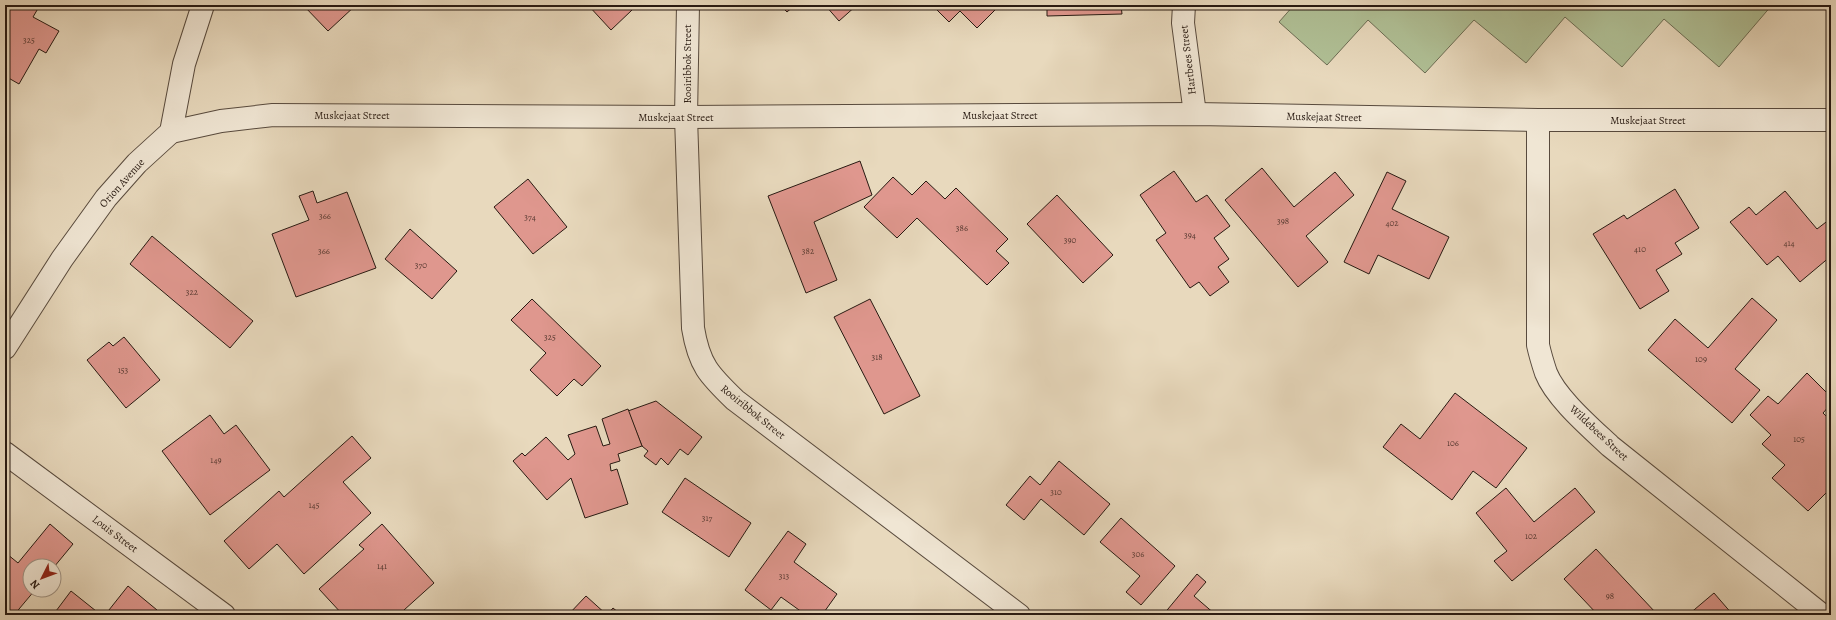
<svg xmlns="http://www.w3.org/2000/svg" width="1836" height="620" font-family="Alegreya,serif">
  <rect width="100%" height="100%" fill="#e8d9bd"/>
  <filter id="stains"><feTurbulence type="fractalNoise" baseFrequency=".005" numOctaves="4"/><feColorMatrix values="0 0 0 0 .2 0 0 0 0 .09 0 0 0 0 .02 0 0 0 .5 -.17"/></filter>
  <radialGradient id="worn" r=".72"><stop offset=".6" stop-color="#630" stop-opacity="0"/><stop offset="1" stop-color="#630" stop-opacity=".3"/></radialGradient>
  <polygon fill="#b0c096" stroke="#6c6d54" points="1294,5 1772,5 1719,67 1664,19 1622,67 1565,17 1526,63 1474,20 1425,73 1368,20 1327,65 1279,22"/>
  <g fill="#df978e" stroke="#281a12">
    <polygon points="5,5 40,5 33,17 59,31 46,53 39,49 19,84 5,76"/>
    <polygon points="303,5 356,5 328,31"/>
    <polygon points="588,5 627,5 632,10 611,30"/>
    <polygon points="780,5 795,5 787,12"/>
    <polygon points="825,5 857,5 839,21"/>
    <polygon points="932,5 1000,5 977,28 960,11 949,22"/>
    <polygon points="1047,5 1121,5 1122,14 1047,16"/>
    <polygon points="860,161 872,195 814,222 837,280 806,293 768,196"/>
    <polygon points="1262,168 1294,207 1335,172 1354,195 1306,236 1328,262 1298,287 1225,200"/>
    <polygon points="1174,171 1196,202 1207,195 1230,226 1214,238 1229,259 1218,267 1229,282 1210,296 1199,282 1190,288 1156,240 1166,233 1140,195"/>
    <polygon points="1387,172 1406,181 1392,209 1449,237 1429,279 1378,255 1369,274 1344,262"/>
    <polygon points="893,177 912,195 926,181 945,199 956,188 1008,239 996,251 1009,263 987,285 917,218 897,238 864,207"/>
    <polygon points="528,179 567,227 533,254 494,207"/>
    <polygon points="1675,189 1699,228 1675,243 1682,254 1656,270 1669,291 1640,309 1593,234 1624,215 1627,219"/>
    <polygon points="313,191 317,203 347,192 376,268 296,297 272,234 309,220 299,196"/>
    <polygon points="1785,191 1817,229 1830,219 1831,220 1831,256 1800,282 1778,256 1767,265 1730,222 1749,207 1756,215"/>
    <polygon points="1057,195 1113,255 1083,283 1027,224"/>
    <polygon points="410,229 457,271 432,299 385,259"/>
    <polygon points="152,236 253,321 230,348 130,264"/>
    <polygon points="1752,298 1777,320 1735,369 1760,390 1732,423 1648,350 1675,319 1708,348"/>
    <polygon points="532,299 601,366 582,386 574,379 557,396 530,370 546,353 511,320"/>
    <polygon points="870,299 920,396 884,414 834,317"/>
    <polygon points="124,337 160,380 126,408 87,360 109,342 113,346"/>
    <polygon points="1807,373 1831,397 1831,404 1823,413 1831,421 1831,488 1808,511 1772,478 1785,465 1762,444 1771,435 1750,415 1768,396 1778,404"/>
    <polygon points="1455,393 1527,448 1496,488 1473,471 1452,500 1383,447 1401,424 1420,439"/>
    <polygon points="656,401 702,437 688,455 680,449 668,465 661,458 656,465 644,456 648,451 642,446 628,411"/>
    <polygon points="628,409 642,446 618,454 620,461 610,464 611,471 617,469 628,504 585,518 571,478 547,500 513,461 522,453 525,456 546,437 568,460 575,454 568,435 596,426 603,446 610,444 602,419"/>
    <polygon points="210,415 224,434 236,425 270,470 210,515 162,451"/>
    <polygon points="352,436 371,458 343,482 371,513 304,574 277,544 249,569 224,541 279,491 284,497"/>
    <polygon points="1059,461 1110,504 1084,535 1041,499 1024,520 1006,505 1030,476 1040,485"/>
    <polygon points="685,478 751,523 729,557 662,512"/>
    <polygon points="1506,488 1534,522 1575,488 1595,512 1512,581 1494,561 1507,551 1476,513"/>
    <polygon points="1121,518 1175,566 1141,605 1126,592 1140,576 1100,542"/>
    <polygon points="50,524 73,544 54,567 30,566 30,590 35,590 14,615 5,615 5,556 7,554 18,563"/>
    <polygon points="382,524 434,583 404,610 409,615 343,615 319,589 364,549 359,545"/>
    <polygon points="788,531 806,544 794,562 837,594 822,615 806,615 781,597 771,610 745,590"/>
    <polygon points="1596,549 1656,613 1654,615 1598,615 1564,579"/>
    <polygon points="1197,574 1206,582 1194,596 1216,615 1163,615"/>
    <polygon points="128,586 157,610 153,615 105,615"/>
    <polygon points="71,591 101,615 53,615"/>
    <polygon points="1714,593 1733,615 1688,615"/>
    <polygon points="586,596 607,615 568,615"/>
    <polygon points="613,608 619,613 617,615 607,615"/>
  </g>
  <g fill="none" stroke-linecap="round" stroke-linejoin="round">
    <g stroke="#584a3d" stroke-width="24">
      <g id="minor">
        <path d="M688,5L686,117L693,328C699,365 709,375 735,400L1019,615"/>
        <polyline points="1184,5 1183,23 1195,114"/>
        <path d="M1538,120V345C1540,354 1543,364 1546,373C1556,398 1590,427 1610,446L1822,615"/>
        <polyline points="171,132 221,121 273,115 686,117 1195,114 1538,120 1831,120"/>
        <polyline points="5,348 62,259 106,198 137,163 171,132 184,64 203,5"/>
        <polyline points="5,453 224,615"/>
      </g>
    </g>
    <use href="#minor" stroke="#f0e6d4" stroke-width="22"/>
  </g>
  <g text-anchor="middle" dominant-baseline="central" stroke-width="3" stroke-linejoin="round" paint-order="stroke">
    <g font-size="9" fill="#563931">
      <text x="29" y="40">325</text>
      <text x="325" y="216">366</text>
      <text x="530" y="217">374</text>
      <text x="1283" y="221">398</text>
      <text x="1392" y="223">402</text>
      <text x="962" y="228">386</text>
      <text x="1190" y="235">394</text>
      <text x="1070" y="240">390</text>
      <text x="1789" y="243">414</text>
      <text x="1640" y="249">410</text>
      <text x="324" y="251">366</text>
      <text x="808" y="251">382</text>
      <text x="421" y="265">370</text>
      <text x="192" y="292">322</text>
      <text x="550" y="337">325</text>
      <text x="877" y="357">318</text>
      <text x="1701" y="359">109</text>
      <text x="123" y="370">153</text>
      <text x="1799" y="439">105</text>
      <text x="1453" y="443">106</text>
      <text x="216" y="460">149</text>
      <text x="1056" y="492">310</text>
      <text x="314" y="505">145</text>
      <text x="707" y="518">317</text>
      <text x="1531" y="536">102</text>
      <text x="1138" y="554">306</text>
      <text x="382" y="566">141</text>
      <text x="784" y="576">313</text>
      <text x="1610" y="596">98</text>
    </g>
    <g font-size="11" fill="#281a12" stroke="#f0e6d4">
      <text transform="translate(1188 60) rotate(-97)">Hartbees Street</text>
      <text transform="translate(687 64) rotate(-90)">Rooiribbok Street</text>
      <text x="352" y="115">Muskejaat Street</text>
      <text x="1000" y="115">Muskejaat Street</text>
      <text x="676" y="117">Muskejaat Street</text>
      <text transform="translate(1324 117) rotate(1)">Muskejaat Street</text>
      <text x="1648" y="120">Muskejaat Street</text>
      <text transform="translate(122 183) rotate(-48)">Orion Avenue</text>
      <text transform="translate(753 412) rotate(39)">Rooiribbok Street</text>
      <text transform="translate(1599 433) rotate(43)">Wildebees Street</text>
      <text transform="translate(115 534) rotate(37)">Louis Street</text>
    </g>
  </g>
  <rect width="1836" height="620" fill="none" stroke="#e8d9bd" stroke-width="20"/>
  <rect x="6" y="6" width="1824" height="608" fill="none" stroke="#281a12" stroke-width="2"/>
  <rect x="10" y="10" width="1816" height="600" fill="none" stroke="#281a12"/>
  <g transform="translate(42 578) rotate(228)"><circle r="19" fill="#f0e6d4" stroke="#a09486"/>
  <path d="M0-3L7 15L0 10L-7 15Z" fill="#8f2418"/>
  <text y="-6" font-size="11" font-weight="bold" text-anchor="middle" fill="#281a12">N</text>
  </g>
  <rect width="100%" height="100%" filter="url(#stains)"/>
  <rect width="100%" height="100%" fill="url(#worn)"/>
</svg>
